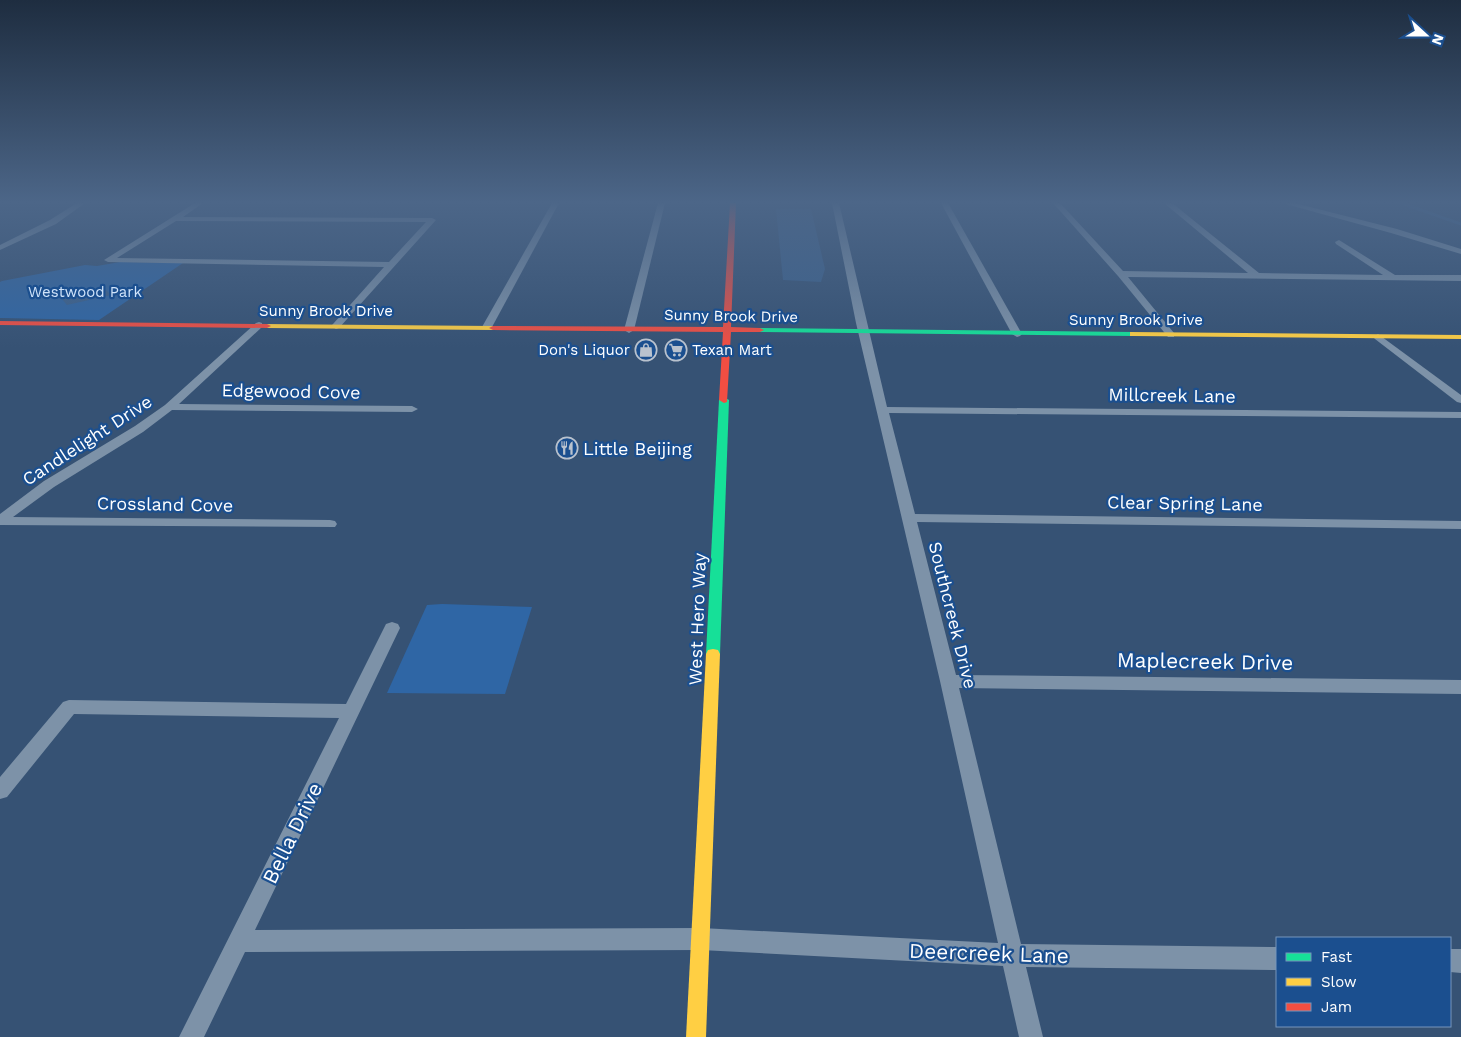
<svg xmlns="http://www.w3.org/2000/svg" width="1461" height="1037" font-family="'Work Sans',sans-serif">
  <rect width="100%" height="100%" fill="#365274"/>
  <g fill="#2f66a5">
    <polygon points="120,262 183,263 99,320 0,318 0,282 2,281 85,265 97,266"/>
    <polygon points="442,604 532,607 505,694 387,693 427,605"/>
  </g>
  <g fill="#3b618d">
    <polygon points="776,209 811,209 825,269 821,282 783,280"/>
    <polygon points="105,289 111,295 67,305 62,299"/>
  </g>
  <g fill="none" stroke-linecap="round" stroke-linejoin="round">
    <polyline stroke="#3b618d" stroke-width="3" points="1401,203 1461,224"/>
    <g fill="#7d92a8" fill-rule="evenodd">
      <polygon points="77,203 85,203 56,224 0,250 0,245 50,220"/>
      <path d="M195,203H203L183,217L432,218L436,220L339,328L336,329L331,326L333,324L384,267L108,262L104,260ZM176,221L426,222L389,262L117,258Z"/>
      <polygon points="552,203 559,203 492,327 490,329 484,329 482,327"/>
      <polygon points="658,203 665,203 634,330 629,333 624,330"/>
      <polygon points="832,203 839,203 887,407 1461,412 1461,418 889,413 915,514 1461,521 1461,529 917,522 956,675 1461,680 1461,694 959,688 1021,944 1277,947 1277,970 1026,967 1043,1037 1019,1037 1003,966 701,950 245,952 204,1037 179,1037 339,718 74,714 7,797 0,799 0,777 63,702 69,700 346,704 386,624 392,622 398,624 400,628 255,930 701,928 998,943 940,681 856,323"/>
      <polygon points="941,203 948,203 1022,334 1020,336 1017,337 1012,334"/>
      <polygon points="1053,203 1060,203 1123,271 1248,273 1164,203 1172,203 1259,273 1383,275 1336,244 1335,242 1339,240 1395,275 1461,275 1461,281 1128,277 1174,333 1174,337 1168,337 1118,276"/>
      <polygon points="1282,203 1294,203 1397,229 1461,249 1461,254 1391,233"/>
      <polygon points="259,322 262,323 262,327 179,404 412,406 418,409 412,412 172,410 143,432 54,487 13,517 330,520 335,521 337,524 335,527 0,525 0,514 44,481 135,426 165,405 256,323"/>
      <polygon points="1378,334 1461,395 1461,403 1457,402 1375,339 1373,337"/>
      <polygon points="1450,949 1461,949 1461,973 1450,972"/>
    </g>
    <g fill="#16e098" fill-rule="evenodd">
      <polygon points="757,328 1133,332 1137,334 1133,336 760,332 756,330"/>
      <polygon points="724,397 729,400 720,654 718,658 713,659 708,658 706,654 719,400"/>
    </g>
    <g fill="#ffcf43" fill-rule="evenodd">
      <polygon points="264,324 493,326 497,328 493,330 267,328 263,326"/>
      <polygon points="1130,332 1461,335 1461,339 1133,336 1130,336"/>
      <polygon points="713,649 718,650 720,654 706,1037 686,1037 706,654 708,650"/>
    </g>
    <g fill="#f24e42" fill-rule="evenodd">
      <polygon points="730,203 736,203 731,327 760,328 764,330 760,332 731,332 727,402 724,403 719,400 723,332 493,330 489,328 493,326 723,327"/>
      <polygon points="0,321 267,324 271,326 267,328 0,325"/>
    </g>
  </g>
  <linearGradient id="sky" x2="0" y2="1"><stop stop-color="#1e2d40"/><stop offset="0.58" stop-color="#4c6688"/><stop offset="1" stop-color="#4c6688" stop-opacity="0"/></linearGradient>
  <rect width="1461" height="348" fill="url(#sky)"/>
  <defs>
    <g id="shop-ring" transform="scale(1.125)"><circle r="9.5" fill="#1b4f8f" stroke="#b9c2ce" stroke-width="1.5"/><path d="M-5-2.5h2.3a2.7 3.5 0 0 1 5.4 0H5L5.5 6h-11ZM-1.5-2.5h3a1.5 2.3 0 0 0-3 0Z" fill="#b9c2ce"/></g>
    <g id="supermarket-ring" transform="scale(1.125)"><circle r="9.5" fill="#1b4f8f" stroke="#b9c2ce" stroke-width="1.5"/><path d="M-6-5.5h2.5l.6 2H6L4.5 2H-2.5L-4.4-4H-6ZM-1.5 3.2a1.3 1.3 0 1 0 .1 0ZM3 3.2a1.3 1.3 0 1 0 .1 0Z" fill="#b9c2ce"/></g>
    <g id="restaurant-ring" transform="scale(1.125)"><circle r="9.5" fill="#1b4f8f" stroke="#b9c2ce" stroke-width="1.5"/><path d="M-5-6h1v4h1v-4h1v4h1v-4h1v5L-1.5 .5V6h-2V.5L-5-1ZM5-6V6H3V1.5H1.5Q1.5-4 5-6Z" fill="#b9c2ce"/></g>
  </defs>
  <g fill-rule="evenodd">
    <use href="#shop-ring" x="646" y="350"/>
    <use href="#supermarket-ring" x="676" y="350"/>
    <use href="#restaurant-ring" x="567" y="448"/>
  </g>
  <g text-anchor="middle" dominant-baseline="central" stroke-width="4.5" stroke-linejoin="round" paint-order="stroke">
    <g font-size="15" fill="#cfe3fa" stroke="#1b4f8f">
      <text x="85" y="292">Westwood Park</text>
    </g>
    <g font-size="15" fill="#fff" stroke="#1b4f8f">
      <text x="326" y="311">Sunny Brook Drive</text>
      <text transform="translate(731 316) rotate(1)">Sunny Brook Drive</text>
      <text x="1136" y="320">Sunny Brook Drive</text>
    </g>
    <g font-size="15" fill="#fff" stroke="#1b4f8f" text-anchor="end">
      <text x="630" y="350">Don's Liquor</text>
      <text x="692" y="350" text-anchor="start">Texan Mart</text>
    </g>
    <g font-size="18" fill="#fff" stroke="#1b4f8f">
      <text transform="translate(291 391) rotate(1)">Edgewood Cove</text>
      <text transform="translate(1172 395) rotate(1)">Millcreek Lane</text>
      <text transform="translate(87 440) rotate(-33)">Candlelight Drive</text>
      <text transform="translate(1185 503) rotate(1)">Clear Spring Lane</text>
      <text transform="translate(165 504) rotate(1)">Crossland Cove</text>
      <text transform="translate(953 615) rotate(76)">Southcreek Drive</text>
      <text transform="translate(697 619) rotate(-88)">West Hero Way</text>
    </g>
    <g font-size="18" fill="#fff" stroke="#1b4f8f" text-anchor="start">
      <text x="583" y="448">Little Beijing</text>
    </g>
    <g font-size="21" fill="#fff" stroke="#1b4f8f">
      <text transform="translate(1205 661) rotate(1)">Maplecreek Drive</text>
      <text transform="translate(292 833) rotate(-64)">Bella Drive</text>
      <text transform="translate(989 953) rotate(2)">Deercreek Lane</text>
    </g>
  </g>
  <rect x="1276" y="937" width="175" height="90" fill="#1b4f8f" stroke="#7695bc"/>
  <rect x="1286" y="953" width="25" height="8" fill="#16e098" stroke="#7695bc"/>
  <text x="1321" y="962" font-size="15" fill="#ffffff">Fast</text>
  <rect x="1286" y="978" width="25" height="8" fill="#ffcf43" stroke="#7695bc"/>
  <text x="1321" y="987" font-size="15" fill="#ffffff">Slow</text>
  <rect x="1286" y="1003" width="25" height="8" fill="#f24e42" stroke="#7695bc"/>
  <text x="1321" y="1012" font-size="15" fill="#ffffff">Jam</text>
  <g transform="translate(1426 35) rotate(111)" stroke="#1b4f8f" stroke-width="4" paint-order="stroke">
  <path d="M0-4L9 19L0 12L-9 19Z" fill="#ffffff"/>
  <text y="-8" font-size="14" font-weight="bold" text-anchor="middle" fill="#ffffff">N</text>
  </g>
</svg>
